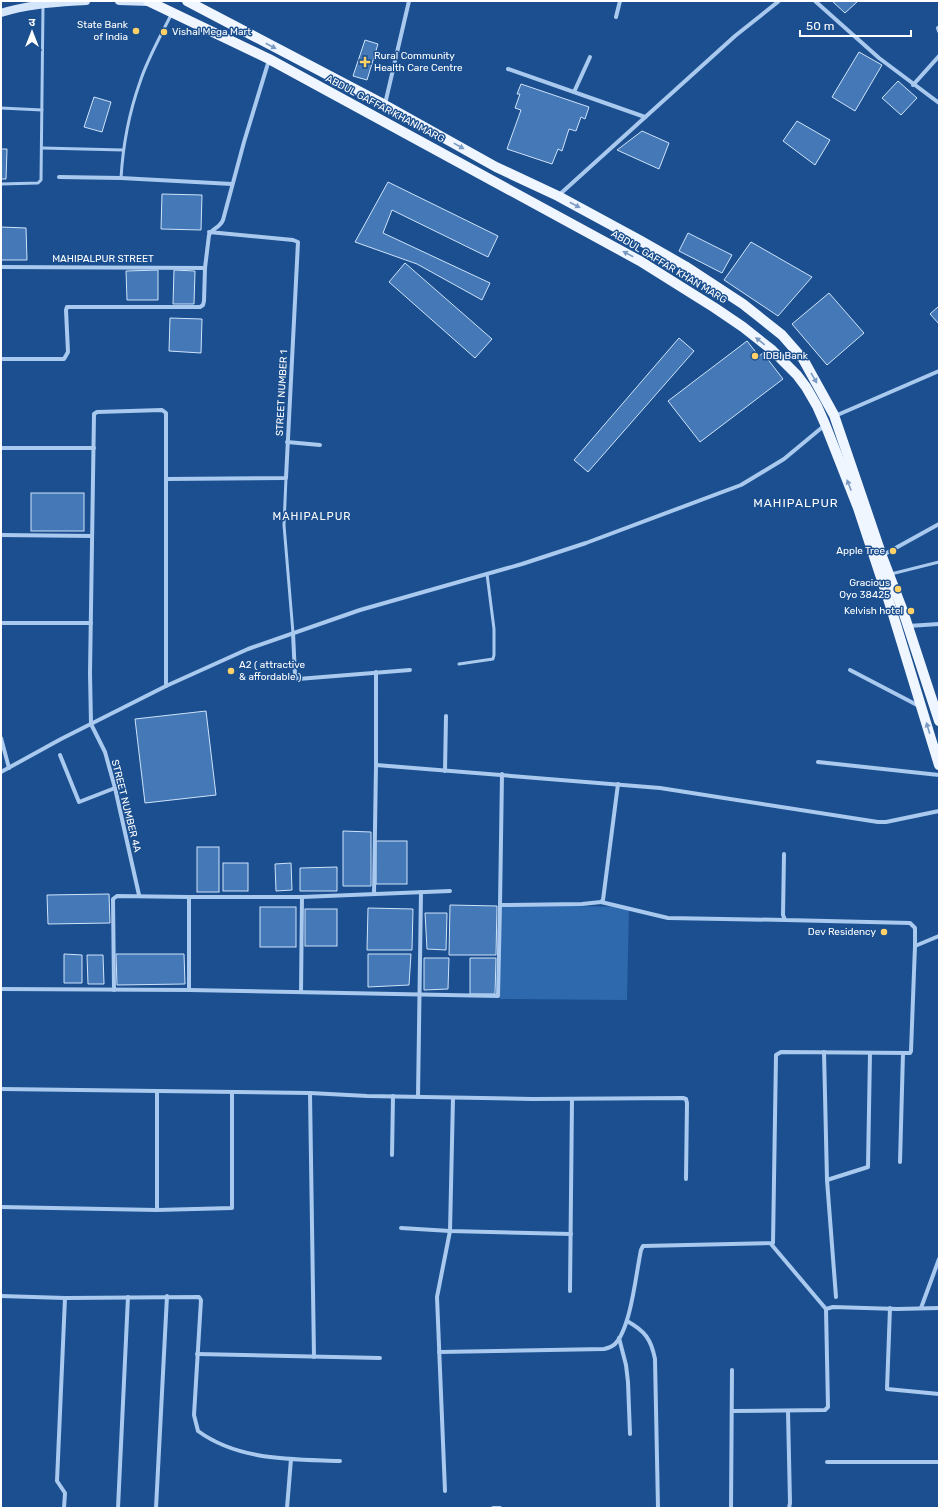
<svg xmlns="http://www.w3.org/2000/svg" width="940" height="1509" font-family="Rubik,'Noto Sans Devanagari',sans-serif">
  <rect width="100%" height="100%" fill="#1b4f8f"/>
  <polygon fill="#2e69ad" points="500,905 629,907 627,1000 500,999"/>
  <g fill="#4478b7" stroke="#cfe3fa">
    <polygon points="832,1 858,1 845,13"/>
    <polygon points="365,40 378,44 367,80 353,76"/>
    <polygon points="859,52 882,65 855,111 832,97"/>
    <polygon points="898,81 917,98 901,115 882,98"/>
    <polygon points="521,84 589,107 585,119 581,117 576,131 569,129 562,151 558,149 552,164 507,149 521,110 515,108 520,94 517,94"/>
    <polygon points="94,97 111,102 102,132 84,127"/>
    <polygon points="797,121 830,140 815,165 783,141"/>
    <polygon points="642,131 669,143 659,169 617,150"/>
    <polygon points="1,149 7,149 6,179 1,179"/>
    <polygon points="388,182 498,236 488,257 392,210 383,233 490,283 482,300 417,264 355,242"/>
    <polygon points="162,194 202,195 201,230 161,229"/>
    <polygon points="1,227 26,228 27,260 1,260"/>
    <polygon points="688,233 732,255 722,273 679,251"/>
    <polygon points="751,242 812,277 778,316 724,280"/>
    <polygon points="405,263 492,339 475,358 389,282"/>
    <polygon points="158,270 158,300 127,300 126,271"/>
    <polygon points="174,270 195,271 194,304 173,304"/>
    <polygon points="829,293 864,333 827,365 792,324"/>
    <polygon points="939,306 939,324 930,314"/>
    <polygon points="170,318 202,319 201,353 169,351"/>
    <polygon points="679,338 694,351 588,472 574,460"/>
    <polygon points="747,341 759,356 763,353 783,379 700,442 668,401"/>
    <rect x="31" y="493" width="53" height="38"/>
    <polygon points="206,711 216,795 145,803 135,719"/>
    <polygon points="343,831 371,832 371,886 343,886"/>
    <rect x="376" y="841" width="31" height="43"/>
    <rect x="197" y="847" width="22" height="45"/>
    <rect x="223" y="863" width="25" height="28"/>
    <polygon points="291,863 292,890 276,891 275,864"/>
    <polygon points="337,867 337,891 300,891 300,868"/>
    <polygon points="109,894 110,923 48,924 47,895"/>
    <polygon points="450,905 497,906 496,955 449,955"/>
    <rect x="260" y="907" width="36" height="40"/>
    <polygon points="368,908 413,909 412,950 367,950"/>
    <rect x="305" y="909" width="32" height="37"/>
    <polygon points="425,913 447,913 446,950 427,949"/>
    <polygon points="64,954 82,955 82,983 64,983"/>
    <polygon points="116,954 184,954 185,984 117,985"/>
    <polygon points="368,954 411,954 409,985 368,987"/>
    <polygon points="87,955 103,955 104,984 88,984"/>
    <polygon points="424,958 449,958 448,989 424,990"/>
    <polygon points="470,958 496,958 495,994 470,994"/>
  </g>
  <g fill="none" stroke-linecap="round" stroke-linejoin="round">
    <g stroke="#a9c9ee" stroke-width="3">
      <polyline points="1,108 42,110"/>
      <polyline points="42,148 123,150"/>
      <path d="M121,178C123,144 129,113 140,82C147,60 161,35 171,15"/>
      <polyline points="1,184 38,183 41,180 43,6"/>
      <polyline points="286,478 284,525 293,633"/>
      <polyline points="891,574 939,562"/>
      <polyline points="459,664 493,659 494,655 494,629 487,574"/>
    </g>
    <g stroke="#a9c9ee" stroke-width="4">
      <polyline points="815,1 879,58 939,103"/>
      <polyline points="616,17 620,1"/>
      <polyline points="938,28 939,31"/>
      <polyline points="508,69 645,117"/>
      <polyline points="913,85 939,56"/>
      <polyline points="574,92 590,57"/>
      <polyline points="385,104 409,1"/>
      <polyline points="59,177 121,178 232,184"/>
      <polyline points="559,195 735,36 779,1"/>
      <polyline points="1,267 205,268"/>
      <path d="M1,359H64L68,352L66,310L67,307H200L203,305L204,301L205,268L209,235C212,228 220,228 223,220L244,142L269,60"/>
      <polyline points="835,416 939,371"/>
      <polyline points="287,442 320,445"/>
      <polyline points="1,448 94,448"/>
      <polyline points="166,479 286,478 298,242 293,240 209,232"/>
      <polyline points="1,535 92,536"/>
      <polyline points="883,555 939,524"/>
      <polyline points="1,623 91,623"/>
      <polyline points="908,626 939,624"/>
      <polyline points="293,633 295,675 296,678 298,679 410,670"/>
      <polyline points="850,670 919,706"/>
      <polyline points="1,738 9,768"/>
      <polyline points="60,755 79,802 115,788"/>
      <polyline points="818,762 939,775"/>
      <polyline points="376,765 660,788 878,822 886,822 939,811"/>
      <polyline points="445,771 446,716"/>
      <polyline points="1,772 61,739 166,686 248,649 360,610 522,564 586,543 741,485 784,459 825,425"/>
      <polyline points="374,894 376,765 376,672"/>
      <polyline points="139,895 115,788 105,752 91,724 90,673 94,414 97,412 162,410 166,413 166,686"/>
      <polyline points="189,897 189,990"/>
      <polyline points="601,902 668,918 785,920"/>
      <polyline points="500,905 502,774"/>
      <polyline points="915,946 939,936"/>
      <polyline points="1,989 189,990 498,996 500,905 582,904 601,902 603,900 618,784"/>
      <polyline points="114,990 113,899 117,896 189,897 302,897 450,891"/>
      <polyline points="301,992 302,897"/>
      <polyline points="824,1052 827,1180 836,1297"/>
      <polyline points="1,1089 310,1093 367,1096 532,1099 683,1098 686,1099 687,1103 686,1179"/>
      <polyline points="310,1093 314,1357"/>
      <polyline points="418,1097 421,892"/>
      <polyline points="392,1155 393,1096"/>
      <polyline points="900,1162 903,1053"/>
      <polyline points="827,1180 868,1167 870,1053"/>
      <polyline points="1,1207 157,1210 232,1208 232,1093"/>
      <polyline points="157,1210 157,1092"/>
      <polyline points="401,1228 450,1231 571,1234"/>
      <polyline points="570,1291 572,1099"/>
      <path d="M1,1296L65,1298L199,1297L201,1300L194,1415L198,1431C239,1461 292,1459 340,1461"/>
      <polyline points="890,1308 887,1389 939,1394"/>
      <polyline points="921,1308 939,1259"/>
      <polyline points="826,1309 833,1307 897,1309 939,1308"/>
      <path d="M627,1321C645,1331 651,1339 655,1359L658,1508"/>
      <polyline points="619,1338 626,1365 628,1382 630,1434"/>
      <path d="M439,1352L604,1349C608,1348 612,1347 615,1344C631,1328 636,1273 641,1250L643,1246L773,1243L776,1055L781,1052L910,1053L911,1051L915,946V928L910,923L785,920L783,915L784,854"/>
      <polyline points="197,1354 380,1358"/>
      <polyline points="732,1411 825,1410 828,1407 826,1309 771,1244"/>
      <polyline points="788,1411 790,1503 789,1508"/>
      <polyline points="827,1462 939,1462"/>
      <polyline points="445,1491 437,1297 450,1231 453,1098"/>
      <polyline points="64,1508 65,1493 57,1481 65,1298"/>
      <polyline points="118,1508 128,1297"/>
      <polyline points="156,1508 167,1296"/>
      <polyline points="287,1508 291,1459"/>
      <polyline points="493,1508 500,1508"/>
      <polyline points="731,1508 732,1370"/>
    </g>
    <g stroke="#d6e6fa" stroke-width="8">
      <polyline points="119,1 150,2"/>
      <path d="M1,13C28,4 57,3 86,1"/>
    </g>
    <g stroke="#f0f6ff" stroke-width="10">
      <polyline points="148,1 269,59 640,261 715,308 743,327 772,350 797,375 806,387 817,406 825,424 858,508 891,608 939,765"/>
      <polyline points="187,1 385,105 496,167 558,196 641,241 685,266 743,304 782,335 803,359 834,415 882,556 903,611 939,721"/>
    </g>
  </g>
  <defs><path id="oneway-solid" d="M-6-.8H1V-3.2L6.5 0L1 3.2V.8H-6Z"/></defs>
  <g fill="#7b9ac1">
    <use href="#oneway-solid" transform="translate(271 46) rotate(28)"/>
    <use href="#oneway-solid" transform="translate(459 146) rotate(29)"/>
    <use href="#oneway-solid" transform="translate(575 205) rotate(28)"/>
    <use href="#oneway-solid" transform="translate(628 254) rotate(-152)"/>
    <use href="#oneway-solid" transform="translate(760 341) rotate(-141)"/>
    <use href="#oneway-solid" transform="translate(814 378) rotate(60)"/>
    <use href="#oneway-solid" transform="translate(849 485) rotate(-111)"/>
    <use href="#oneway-solid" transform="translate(928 728) rotate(-107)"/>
  </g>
  <g fill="#ffd166" stroke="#1b4f8f" stroke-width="1.5">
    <circle cx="136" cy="31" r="4"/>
    <circle cx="164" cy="32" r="4"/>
    <path d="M363 56h4v4h4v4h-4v4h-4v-4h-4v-4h4z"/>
    <circle cx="755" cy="356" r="4"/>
    <circle cx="893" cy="551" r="4"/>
    <circle cx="898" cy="589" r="4"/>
    <circle cx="911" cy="611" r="4"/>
    <circle cx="231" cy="671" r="4"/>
    <circle cx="884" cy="932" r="4"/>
  </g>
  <g text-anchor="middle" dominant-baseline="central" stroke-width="3" stroke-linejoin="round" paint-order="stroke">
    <g font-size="10" fill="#fff" stroke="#1b4f8f" text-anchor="end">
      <text x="128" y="25">State Bank<tspan x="128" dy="12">of India</tspan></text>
      <text x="172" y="32" text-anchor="start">Vishal Mega Mart</text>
      <text x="374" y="56" text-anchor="start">Rural Community<tspan x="374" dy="12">Health Care Centre</tspan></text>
      <text x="763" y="356" text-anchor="start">IDBI Bank</text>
      <text x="885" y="551">Apple Tree</text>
      <text x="890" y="583">Gracious<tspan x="890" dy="12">Oyo 38425</tspan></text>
      <text x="903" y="611">Kelvish hotel</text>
      <text x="239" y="665" text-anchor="start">A2 ( attractive<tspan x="239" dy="12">&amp; affordable )</tspan></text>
      <text x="876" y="932">Dev Residency</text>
    </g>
    <g font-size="10" fill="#fff" stroke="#1b4f8f">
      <text transform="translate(385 109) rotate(28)">ABDUL GAFFAR KHAN MARG</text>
      <text x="103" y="259">MAHIPALPUR STREET</text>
      <text transform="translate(669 267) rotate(31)">ABDUL GAFFAR KHAN MARG</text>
      <text transform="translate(282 393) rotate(-87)">STREET NUMBER 1</text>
      <text transform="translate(126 806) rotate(76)">STREET NUMBER 4A</text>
    </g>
    <g font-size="11" letter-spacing="1" fill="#fff" stroke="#1b4f8f">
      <text x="312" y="516">MAHIPALPUR</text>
    </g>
    <g font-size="12" letter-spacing="1" fill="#fff" stroke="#1b4f8f">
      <text x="796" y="503">MAHIPALPUR</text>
    </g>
  </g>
  <rect width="940" height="1509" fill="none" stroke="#ffffff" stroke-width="4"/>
  <g transform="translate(32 32)" stroke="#1b4f8f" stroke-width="3" paint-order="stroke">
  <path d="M0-3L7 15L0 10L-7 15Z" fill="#ffffff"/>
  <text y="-6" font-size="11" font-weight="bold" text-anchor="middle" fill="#ffffff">उ</text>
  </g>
  <path d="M800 30v6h111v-6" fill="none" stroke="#ffffff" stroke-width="2"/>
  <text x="806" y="30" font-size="12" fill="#ffffff" stroke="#1b4f8f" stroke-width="3" paint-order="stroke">50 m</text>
</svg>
